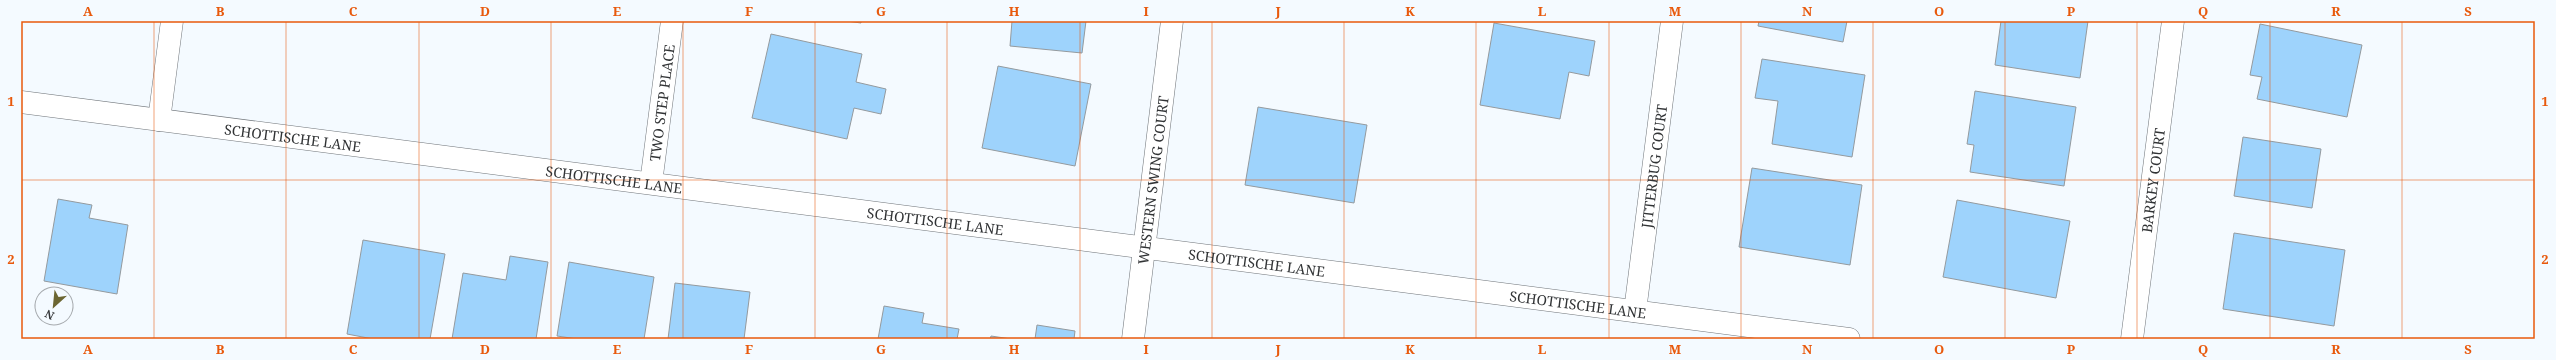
<svg xmlns="http://www.w3.org/2000/svg" width="2556" height="360" font-family="'Noto Serif',serif">
  <rect width="100%" height="100%" fill="#f4faff"/>
  <g fill="#9ed3fc" stroke="#949a9e">
    <polygon points="847,21 861,21 861,23"/>
    <polygon points="1012,21 1086,21 1082,53 1010,46"/>
    <polygon points="1759,21 1847,21 1843,42 1758,26"/>
    <polygon points="2001,21 2088,21 2080,78 1995,65"/>
    <polygon points="1494,23 1595,41 1589,76 1569,72 1560,119 1480,105"/>
    <polygon points="2260,24 2362,45 2347,117 2257,99 2262,77 2250,75"/>
    <polygon points="771,34 862,54 856,82 886,89 881,114 854,108 847,139 752,118"/>
    <polygon points="1762,59 1865,75 1852,157 1772,144 1778,101 1755,98"/>
    <polygon points="998,66 1091,84 1075,166 982,148"/>
    <polygon points="1975,91 2076,107 2064,186 1970,172 1974,145 1967,144"/>
    <polygon points="1258,107 1367,125 1354,203 1245,185"/>
    <polygon points="2243,137 2321,149 2312,208 2234,196"/>
    <polygon points="1752,168 1862,185 1850,265 1739,247"/>
    <polygon points="58,199 92,205 89,218 128,225 117,294 44,281"/>
    <polygon points="1957,200 2070,221 2056,298 1943,277"/>
    <polygon points="2234,233 2345,250 2334,326 2223,309"/>
    <polygon points="363,240 445,254 430,339 373,339 347,334"/>
    <polygon points="510,256 548,262 536,339 452,339 463,273 506,280"/>
    <polygon points="569,262 654,277 644,339 577,339 557,336"/>
    <polygon points="675,283 750,292 744,339 668,339"/>
    <polygon points="884,306 924,313 922,323 959,329 957,339 878,339"/>
    <polygon points="1037,325 1075,331 1074,339 1035,339"/>
    <polygon points="991,336 1011,339 990,339"/>
  </g>
  <g fill="none" stroke-linecap="round" stroke-linejoin="round">
    <g stroke="#6f7479" stroke-width="23">
      <g id="minor">
        <path id="s1" d="M21,102L1849,339"/>
        <polyline points="159,120 172,21"/>
        <path id="s2" d="M651,183L672,21"/>
        <path id="s3" d="M1635,311L1672,21"/>
        <path id="s4" d="M1133,339L1172,21"/>
        <path id="s5" d="M2132,339L2173,21"/>
      </g>
    </g>
    <use href="#minor" stroke="#fff" stroke-width="22"/>
  </g>
  <path fill="none" stroke="#e8590c" stroke-width="1" stroke-opacity="0.55" d="M154,21V339M286,21V339M419,21V339M551,21V339M683,21V339M815,21V339M947,21V339M1080,21V339M1212,21V339M1344,21V339M1476,21V339M1609,21V339M1741,21V339M1873,21V339M2005,21V339M2137,21V339M2270,21V339M2402,21V339M21,180H2535"/>
  <g text-anchor="middle" dominant-baseline="central" stroke-width="3" stroke-linejoin="round" paint-order="stroke">
    <g font-size="14" fill="#313335" stroke="#f4faff">
      <text stroke="none"><textPath href="#s2" startOffset="81">TWO STEP PLACE</textPath></text>
      <text stroke="none"><textPath href="#s1" startOffset="274">SCHOTTISCHE LANE</textPath></text>
      <text stroke="none"><textPath href="#s3" startOffset="146">JITTERBUG COURT</textPath></text>
      <text stroke="none"><textPath href="#s1" startOffset="598">SCHOTTISCHE LANE</textPath></text>
      <text stroke="none"><textPath href="#s4" startOffset="160">WESTERN SWING COURT</textPath></text>
      <text stroke="none"><textPath href="#s5" startOffset="160">BARKEY COURT</textPath></text>
      <text stroke="none"><textPath href="#s1" startOffset="922">SCHOTTISCHE LANE</textPath></text>
      <text stroke="none"><textPath href="#s1" startOffset="1246">SCHOTTISCHE LANE</textPath></text>
      <text stroke="none"><textPath href="#s1" startOffset="1570">SCHOTTISCHE LANE</textPath></text>
    </g>
  </g>
  <rect width="2556" height="360" fill="none" stroke="#f4faff" stroke-width="44"/>
  <g transform="translate(54 306) rotate(207)"><circle r="19" fill="#f4faff" stroke="#a6aaae"/>
  <path d="M0-3L7 15L0 10L-7 15Z" fill="#6c6632"/>
  <text y="-6" font-size="11" font-weight="bold" text-anchor="middle" fill="#313335">N</text>
  </g>
  <rect x="22" y="22" width="2512" height="316" fill="none" stroke="#e8590c" stroke-width="1.5"/>
  <g font-size="13" text-anchor="middle" font-weight="bold" fill="#e8590c">
    <text x="88" y="16">A</text>
    <text x="220" y="16">B</text>
    <text x="353" y="16">C</text>
    <text x="485" y="16">D</text>
    <text x="617" y="16">E</text>
    <text x="749" y="16">F</text>
    <text x="881" y="16">G</text>
    <text x="1014" y="16">H</text>
    <text x="1146" y="16">I</text>
    <text x="1278" y="16">J</text>
    <text x="1410" y="16">K</text>
    <text x="1542" y="16">L</text>
    <text x="1675" y="16">M</text>
    <text x="1807" y="16">N</text>
    <text x="1939" y="16">O</text>
    <text x="2071" y="16">P</text>
    <text x="2203" y="16">Q</text>
    <text x="2336" y="16">R</text>
    <text x="2468" y="16">S</text>
    <text x="11" y="106">1</text>
    <text x="2545" y="106">1</text>
    <text x="11" y="264">2</text>
    <text x="2545" y="264">2</text>
    <text x="88" y="354">A</text>
    <text x="220" y="354">B</text>
    <text x="353" y="354">C</text>
    <text x="485" y="354">D</text>
    <text x="617" y="354">E</text>
    <text x="749" y="354">F</text>
    <text x="881" y="354">G</text>
    <text x="1014" y="354">H</text>
    <text x="1146" y="354">I</text>
    <text x="1278" y="354">J</text>
    <text x="1410" y="354">K</text>
    <text x="1542" y="354">L</text>
    <text x="1675" y="354">M</text>
    <text x="1807" y="354">N</text>
    <text x="1939" y="354">O</text>
    <text x="2071" y="354">P</text>
    <text x="2203" y="354">Q</text>
    <text x="2336" y="354">R</text>
    <text x="2468" y="354">S</text>
  </g>
</svg>
